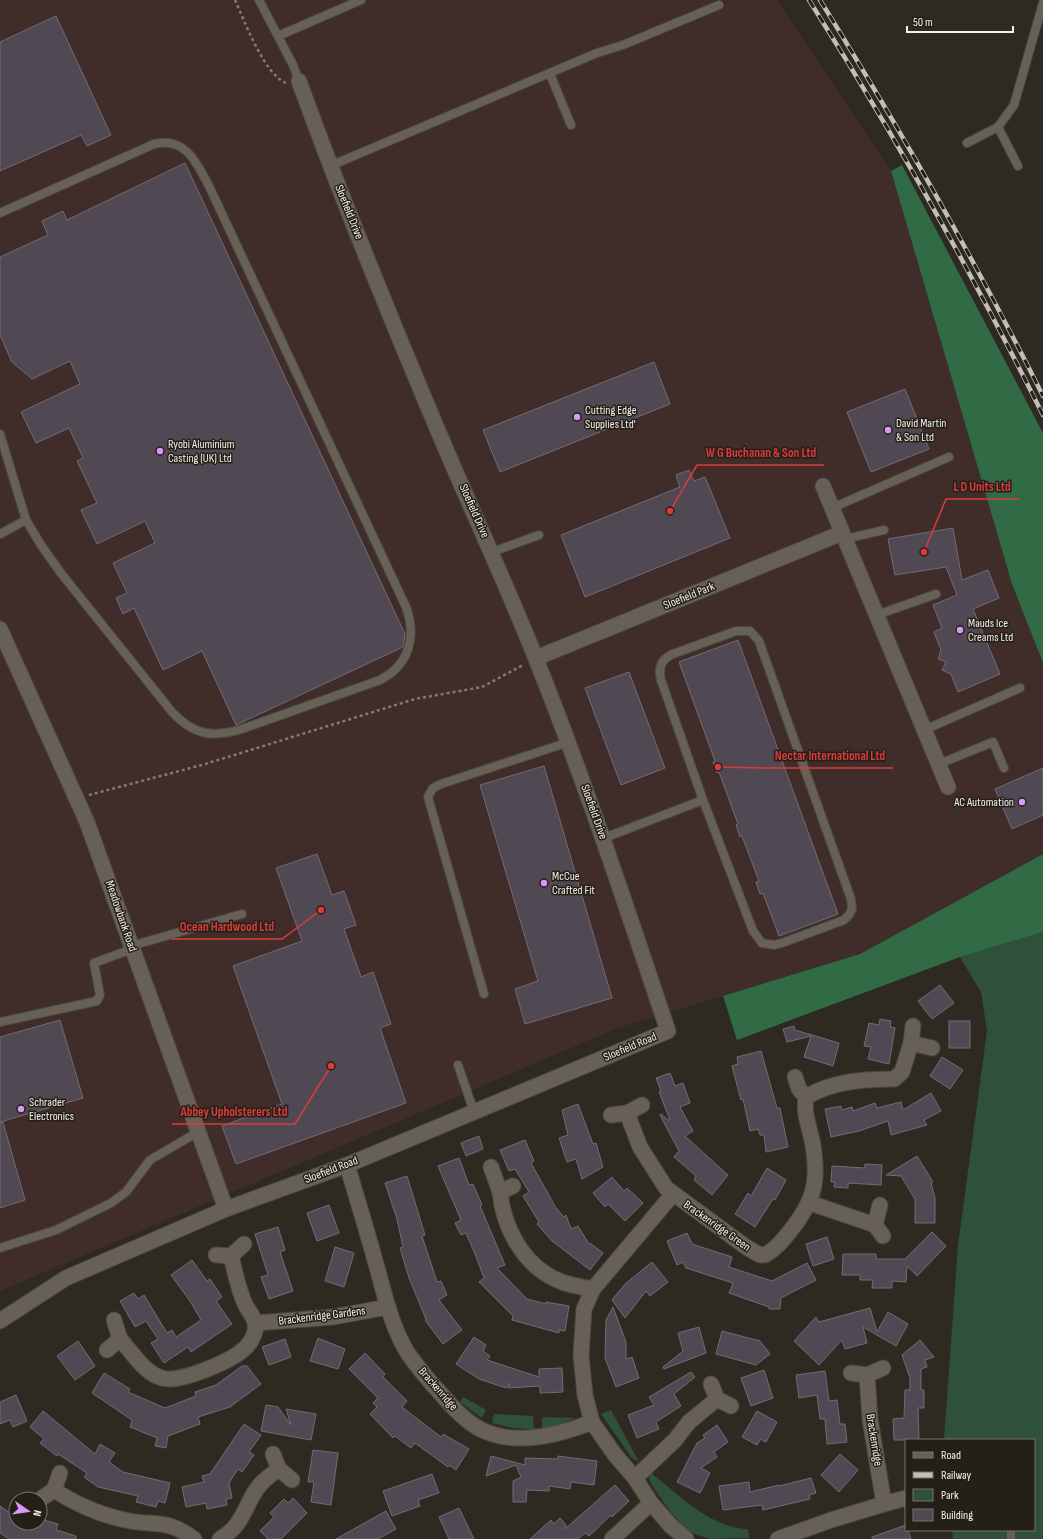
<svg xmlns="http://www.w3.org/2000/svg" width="1043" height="1539" font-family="'Sofia Sans Condensed',sans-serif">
  <rect width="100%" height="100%" fill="#2f2a21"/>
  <polygon fill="#402d2a" points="0,0 777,0 891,171 1012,584 1043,663 1043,854 860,954 618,1028 0,1291"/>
  <g fill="#2f513a">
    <polygon points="1043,932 1043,1539 953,1539 952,1530 1034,1530 1034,1440 944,1440 958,1245 987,1031 981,992 960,957"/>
    <polygon points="463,1397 486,1410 482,1418 460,1402"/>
    <polygon points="611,1410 639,1462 632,1458 601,1414"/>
    <polygon points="494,1414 533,1416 534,1429 512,1428 492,1423"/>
    <polygon points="542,1417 575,1418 556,1426 542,1429"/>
    <path d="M651,1473C680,1496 709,1527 748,1529L749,1538L710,1539L689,1532L672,1514L651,1484L649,1477Z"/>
  </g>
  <g fill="#306b46">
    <polygon points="902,165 1043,433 1043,663 1012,584 891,171"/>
    <polygon points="1043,854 1043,932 960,957 737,1040 723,996 860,954"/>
  </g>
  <g fill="#504953" stroke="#726b75">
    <polygon points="56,16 111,135 87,146 81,135 0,171 0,42"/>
    <polygon points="185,163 405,634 403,647 236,725 202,651 163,670 134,608 123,614 116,598 127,593 113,563 155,543 145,521 97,544 81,510 97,503 77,461 83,458 69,428 36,443 21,412 80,384 70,361 32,379 12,362 0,335 0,257 48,235 42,221 63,211 67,220"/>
    <polygon points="654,362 670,404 500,472 483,430"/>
    <polygon points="905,389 929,449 871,472 847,412"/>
    <polygon points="689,470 694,481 705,477 730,538 585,597 561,535 680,487 676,475"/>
    <polygon points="953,528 962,580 988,570 999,598 973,609 1000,674 958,692 951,674 942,670 946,662 938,659 941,650 934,632 942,628 933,605 957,595 946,567 895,575 888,539"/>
    <polygon points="738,640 838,914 779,936 763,893 760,894 756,882 759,881 742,836 740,837 736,825 738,824 719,772 717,773 713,762 715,761 679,662"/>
    <polygon points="629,672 665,768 621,785 585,688"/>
    <polygon points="544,766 612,998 525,1024 515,989 538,981 480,785"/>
    <polygon points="1043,768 1043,815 1012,829 995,789"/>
    <polygon points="317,854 332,895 344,891 356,925 344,929 361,977 373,972 391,1024 380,1028 406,1103 236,1164 222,1126 282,1104 233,966 302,941 276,868"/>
    <polygon points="940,985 954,1003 932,1019 918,1001"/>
    <polygon points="880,1019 891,1021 890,1027 895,1028 889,1064 868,1059 871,1047 864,1046 869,1023 879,1025"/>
    <polygon points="60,1020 83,1098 0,1122 0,1037"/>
    <rect x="949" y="1021" width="21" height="27"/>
    <polygon points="794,1026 795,1030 839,1043 833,1066 804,1057 811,1036 787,1042 783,1029"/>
    <polygon points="761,1051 777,1108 780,1108 788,1147 766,1152 764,1135 760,1135 758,1129 750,1131 743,1099 741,1100 732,1066 738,1064 737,1057"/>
    <polygon points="942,1057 963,1070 950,1089 930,1076"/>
    <polygon points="670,1073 675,1086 683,1083 690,1103 680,1107 693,1131 685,1136 728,1175 712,1195 694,1180 696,1176 674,1157 679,1151 660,1115 661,1114 668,1120 670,1120 659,1092 661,1091 656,1078"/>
    <polygon points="931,1093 941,1111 924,1120 927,1125 891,1135 888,1121 859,1131 831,1137 825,1109 841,1106 842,1110 852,1107 853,1111 875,1103 877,1108 901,1102 903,1110"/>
    <polygon points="578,1104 593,1144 596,1143 603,1167 582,1179 576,1159 567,1162 559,1138 568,1135 562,1110"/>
    <polygon points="3,1122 25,1200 0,1208 0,1123"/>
    <polygon points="479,1136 483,1149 466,1156 461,1143"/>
    <polygon points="525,1140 534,1161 531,1163 556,1208 564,1217 566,1215 571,1229 578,1226 589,1244 590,1243 603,1253 590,1270 552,1241 537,1224 539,1222 523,1196 529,1192 515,1169 509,1171 500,1150"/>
    <polygon points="917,1156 933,1182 931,1183 935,1198 935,1223 915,1223 915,1199 901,1176 886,1175"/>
    <polygon points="459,1158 469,1185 473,1184 482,1205 480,1206 505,1265 497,1268 527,1299 546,1304 546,1302 569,1306 565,1331 559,1330 559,1333 512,1320 513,1316 479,1282 484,1278 475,1254 466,1233 461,1235 455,1223 461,1220 438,1166"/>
    <polygon points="865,1164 882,1165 881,1185 848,1183 848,1188 834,1187 835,1182 831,1182 832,1166 865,1168"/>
    <polygon points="767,1168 786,1180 775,1200 773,1199 755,1227 735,1214 748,1193 751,1196"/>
    <polygon points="407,1176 425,1235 422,1236 437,1282 441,1281 447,1295 439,1300 462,1330 443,1344 425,1320 426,1319 409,1278 400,1248 403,1247 397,1219 385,1183"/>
    <polygon points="612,1177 624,1191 627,1188 643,1203 625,1221 608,1204 605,1207 593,1193"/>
    <polygon points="329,1205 339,1233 317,1241 307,1213"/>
    <polygon points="278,1227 285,1250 280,1252 293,1291 269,1299 261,1277 268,1275 255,1234"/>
    <polygon points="932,1232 946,1246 917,1276 907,1266 906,1282 892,1281 892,1288 872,1288 873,1280 860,1280 860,1275 842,1275 843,1254 876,1254 876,1259 905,1259"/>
    <polygon points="687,1233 692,1244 732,1257 729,1267 772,1281 807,1263 816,1280 781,1298 780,1309 769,1309 769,1307 729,1293 733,1283 686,1268 683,1262 677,1265 667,1241"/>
    <polygon points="827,1237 834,1259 813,1266 806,1244"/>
    <polygon points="335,1247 354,1253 344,1287 325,1281"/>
    <polygon points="192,1260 207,1281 210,1279 222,1297 216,1301 232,1324 191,1352 188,1347 164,1363 151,1343 158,1339 146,1321 135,1327 120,1301 134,1293 138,1299 144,1295 167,1333 172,1330 176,1337 201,1320 190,1301 171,1275"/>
    <polygon points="652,1262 668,1282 650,1296 646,1291 625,1318 612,1300 625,1284"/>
    <polygon points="613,1307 626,1342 626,1359 632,1357 639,1378 616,1387 605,1358 606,1320"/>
    <polygon points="870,1308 877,1332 888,1312 908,1324 896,1346 863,1327 867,1343 845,1349 842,1340 819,1365 794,1341 816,1317 819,1322"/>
    <polygon points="699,1327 706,1353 664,1369 663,1367 683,1351 678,1333"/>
    <polygon points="722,1331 760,1341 770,1354 756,1365 716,1354"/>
    <polygon points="474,1337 486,1345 483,1351 490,1356 487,1360 539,1377 539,1369 562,1368 563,1392 540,1393 540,1386 508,1388 510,1383 506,1388 479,1379 456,1364"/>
    <polygon points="318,1338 345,1349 338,1369 310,1361"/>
    <polygon points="285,1339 291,1357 269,1365 262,1347"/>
    <polygon points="920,1340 934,1357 925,1360 927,1367 921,1369 921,1390 924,1390 924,1408 918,1408 919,1440 894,1440 893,1419 904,1418 905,1390 910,1390 910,1378 902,1355"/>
    <polygon points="78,1341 95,1366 75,1380 57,1356"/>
    <polygon points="365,1353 385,1374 383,1377 407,1401 402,1407 441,1437 443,1434 469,1449 456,1470 449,1465 448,1467 415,1443 411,1448 395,1436 393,1438 370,1414 377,1407 373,1403 378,1398 349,1369"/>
    <polygon points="242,1366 247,1366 261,1384 230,1407 198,1417 200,1424 168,1436 166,1448 155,1446 157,1438 130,1427 132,1420 92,1393 104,1373 130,1389 128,1392 165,1408 196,1396 195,1392 216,1385"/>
    <polygon points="764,1370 773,1398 751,1406 741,1378"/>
    <polygon points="825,1371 829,1401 837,1400 840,1424 845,1424 847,1442 827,1444 825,1419 820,1419 817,1395 799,1398 796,1375"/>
    <polygon points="691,1372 695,1377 674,1394 681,1406 656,1422 659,1429 637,1438 628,1415 654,1405 649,1397"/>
    <polygon points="16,1395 27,1421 13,1427 10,1420 0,1424 0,1402"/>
    <polygon points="266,1405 278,1407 291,1425 286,1409 316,1414 311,1440 261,1431"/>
    <polygon points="43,1411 95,1454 100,1444 115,1453 109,1462 123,1472 170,1483 165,1503 158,1501 156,1507 136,1502 138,1496 98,1487 84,1477 87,1473 58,1454 57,1456 40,1443 44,1439 30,1427"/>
    <polygon points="757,1411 777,1422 766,1442 760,1439 757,1445 742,1437"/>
    <polygon points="244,1424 261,1435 249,1452 254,1455 242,1472 238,1469 229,1483 232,1498 226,1499 227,1505 207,1509 206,1503 186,1507 182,1487 204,1482 202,1476 210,1474"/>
    <polygon points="717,1425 728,1442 714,1452 717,1457 701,1468 710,1473 700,1493 677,1482 697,1443 705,1438 703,1435"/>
    <polygon points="313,1450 338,1453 331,1505 311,1502 314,1482 308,1482"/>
    <polygon points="840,1454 858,1470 839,1492 821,1475"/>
    <polygon points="491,1456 525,1465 525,1458 558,1459 558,1456 597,1461 594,1485 571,1482 570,1489 549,1486 549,1491 527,1490 526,1502 513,1502 513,1481 521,1477 516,1465 486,1476"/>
    <polygon points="432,1474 439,1493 418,1500 420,1506 392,1516 383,1491"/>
    <polygon points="811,1478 816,1493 809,1495 810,1499 763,1510 762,1505 723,1510 719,1486 749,1482 750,1492 779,1485 779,1486"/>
    <polygon points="615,1485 629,1501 612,1517 611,1515 589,1536 585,1533 578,1539 530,1539 551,1520 554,1524 560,1518 566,1525 565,1529"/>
    <polygon points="293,1498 307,1513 281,1539 268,1539 260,1531 274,1517 270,1513 284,1499 288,1503"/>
    <polygon points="0,1506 16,1517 16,1523 40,1523 40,1519 58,1524 56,1530 76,1536 76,1539 9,1539 0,1533"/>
    <polygon points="459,1508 474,1539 449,1539 439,1517"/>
    <polygon points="386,1511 396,1529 378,1539 336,1539"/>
    <polygon points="906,1525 911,1539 872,1539 872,1537"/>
  </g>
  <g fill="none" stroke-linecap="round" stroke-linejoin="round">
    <g stroke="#4c4840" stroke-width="10">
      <g id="lane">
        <polyline points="259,0 293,65 299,81"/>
        <polyline points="278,36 361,0"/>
        <polyline points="550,74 571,125"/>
        <polyline points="998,127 1018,166"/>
        <polyline points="967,143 998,127 1014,105 1043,3"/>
        <polyline points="330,166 597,53 623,45 719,5"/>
        <path d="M0,213L154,144C186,137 196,162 209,186L406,607C417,637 409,665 380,680L242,729C212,738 193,735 172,712L60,572L41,545L26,520L0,434"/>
        <polyline points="832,508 949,457"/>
        <polyline points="0,534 26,520"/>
        <polyline points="845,539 884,530"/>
        <polyline points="492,552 539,535"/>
        <polyline points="877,615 936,594"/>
        <polyline points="924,730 1020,688"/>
        <polyline points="939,764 993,742 1004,768"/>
        <path d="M604,838L703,800L661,680C658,668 661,659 673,654L736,631H750L759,641L851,899L852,909L849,915L844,920L782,943L774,945L762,943L753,931L703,800"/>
        <polyline points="131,946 242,914"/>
        <polyline points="484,994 428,797 433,788 441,784 569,742"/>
        <polyline points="0,1022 97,1001 100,995 94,963 132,949"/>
        <polyline points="458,1065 474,1112"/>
        <polyline points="0,1248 56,1230 111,1203 126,1192 150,1160 198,1132"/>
        <polyline points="1011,1539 1011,1530"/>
      </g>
    </g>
    <g stroke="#4c4840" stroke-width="17">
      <g id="street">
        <polyline points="823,486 948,787"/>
        <polyline points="0,629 87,822 226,1209"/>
        <polyline points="536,658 842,533"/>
        <polyline points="913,1026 911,1043 932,1048"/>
        <polyline points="795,1077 799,1089 806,1097"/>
        <path d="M627,1113L640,1147L666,1188L746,1247L760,1255H765C776,1249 783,1240 791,1230C814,1201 819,1182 813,1145C810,1128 803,1114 806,1097C833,1081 864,1079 894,1079L902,1072L911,1043"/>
        <polyline points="611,1115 627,1113 642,1105"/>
        <path d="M347,1165C357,1198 367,1231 376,1264C385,1295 391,1327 409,1355C419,1369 430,1382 442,1395C453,1408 465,1421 480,1429C514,1447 559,1435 592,1422"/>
        <polyline points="491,1167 500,1192 513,1186"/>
        <path d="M500,1192C503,1226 522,1263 555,1279C567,1285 580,1287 593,1289"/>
        <polyline points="673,1194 593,1289 584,1309 581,1355 585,1395 592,1422 615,1455 635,1478 651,1503 670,1525 686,1539"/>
        <polyline points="810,1203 875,1225"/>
        <polyline points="880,1205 875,1225 883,1236"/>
        <polyline points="216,1255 231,1256 244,1244"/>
        <path d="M0,1321L66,1278L226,1209L347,1165L668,1031C626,906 585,781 536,659C506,583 471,509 439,433C390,317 342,200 299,81"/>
        <polyline points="256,1323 333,1317 388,1307"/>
        <path d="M120,1339C132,1352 144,1373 162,1378C179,1384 231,1361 244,1349C249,1345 254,1337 255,1331C257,1321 251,1314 246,1306C238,1290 235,1272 231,1256"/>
        <polyline points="107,1350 120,1339 114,1320"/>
        <polyline points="851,1373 867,1375 883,1368"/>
        <polyline points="711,1384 717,1399 731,1406"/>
        <polyline points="273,1454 279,1469 292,1480"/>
        <polyline points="635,1478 675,1440 689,1422 717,1399"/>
        <path d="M54,1490C77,1505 103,1516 130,1521C159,1526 167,1519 194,1539"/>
        <polyline points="42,1498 54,1490 60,1473"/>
        <polyline points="884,1504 906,1498"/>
        <path d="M220,1539C243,1525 243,1510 256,1490C262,1481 270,1475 279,1469"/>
        <polyline points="612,1539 651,1503"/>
        <polyline points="778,1539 831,1520 884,1504 870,1419 867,1375"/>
      </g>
    </g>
    <g stroke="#807c74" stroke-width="2.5" stroke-dasharray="3 3" stroke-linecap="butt">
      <path d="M235,0C245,22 264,74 286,83"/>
      <polyline points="89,795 202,765 415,699 482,687 523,665"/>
    </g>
    <use href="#lane" stroke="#666056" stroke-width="8"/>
    <use href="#street" stroke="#666056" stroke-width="15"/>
    <g stroke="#c2bfb8" stroke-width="4.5">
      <g id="rail">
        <path d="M809,0C894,134 972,273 1043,415"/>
        <path d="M820,0C900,129 975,260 1043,396"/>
      </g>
    </g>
    <use href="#rail" stroke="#252017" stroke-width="3" stroke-dasharray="9" stroke-linecap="butt"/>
  </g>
  <g fill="#db99f5" stroke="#252017" stroke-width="1.5">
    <circle cx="577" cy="417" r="4"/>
    <circle cx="888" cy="430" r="4"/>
    <circle cx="160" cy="451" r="4"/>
    <circle cx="960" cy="630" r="4"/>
    <circle cx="1022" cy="802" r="4"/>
    <circle cx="544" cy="883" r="4"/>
    <circle cx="21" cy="1109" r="4"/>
  </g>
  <g text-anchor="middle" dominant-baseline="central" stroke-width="3" stroke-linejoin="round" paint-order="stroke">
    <g font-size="12" fill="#f3f0ea" stroke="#252017">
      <text transform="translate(349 212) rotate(68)">Sloefield Drive</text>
      <text transform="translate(474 511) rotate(66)">Sloefield Drive</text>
      <text transform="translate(689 596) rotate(-22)">Sloefield Park</text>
      <text transform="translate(594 812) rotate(70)">Sloefield Drive</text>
      <text transform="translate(121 916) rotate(71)">Meadowbank Road</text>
      <text transform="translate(630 1047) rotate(-23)">Sloefield Road</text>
      <text transform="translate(331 1170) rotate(-21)">Sloefield Road</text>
      <text transform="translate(717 1226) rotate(35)">Brackenridge Green</text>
      <text transform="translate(322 1316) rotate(-7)">Brackenridge Gardens</text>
      <text transform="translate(438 1389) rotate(49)">Brackenridge</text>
      <text transform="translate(874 1440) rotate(81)">Brackenridge</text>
    </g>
    <g font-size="12" fill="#f3f0ea" stroke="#252017" text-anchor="start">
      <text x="585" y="410">Cutting Edge<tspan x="585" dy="14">Supplies Ltd'</tspan></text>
      <text x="896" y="423">David Martin<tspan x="896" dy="14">&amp; Son Ltd</tspan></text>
      <text x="168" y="444">Ryobi Aluminium<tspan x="168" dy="14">Casting (UK) Ltd</tspan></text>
      <text x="968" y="623">Mauds Ice<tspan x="968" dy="14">Creams Ltd</tspan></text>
      <text x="1014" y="802" text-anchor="end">AC Automation</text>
      <text x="552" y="876">McCue<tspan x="552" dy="14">Crafted Fit</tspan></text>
      <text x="29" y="1102">Schrader<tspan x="29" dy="14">Electronics</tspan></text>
    </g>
  </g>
  <path fill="none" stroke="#d93c3b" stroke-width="1.5" d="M670 511L697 465H824M924 552L946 499H1019M718 767L767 768H893M321 910L282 939H172M331 1066L295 1124H172"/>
  <g fill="#d93c3b" stroke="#252017" stroke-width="1.5">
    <circle cx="670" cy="511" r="4"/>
    <circle cx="924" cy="552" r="4"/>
    <circle cx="718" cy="767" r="4"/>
    <circle cx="321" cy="910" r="4"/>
    <circle cx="331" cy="1066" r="4"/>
  </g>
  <g font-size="13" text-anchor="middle" font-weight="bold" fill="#d93c3b" stroke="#252017" stroke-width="3" stroke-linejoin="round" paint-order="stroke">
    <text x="761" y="457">W G Buchanan &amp; Son Ltd</text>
    <text x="982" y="491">L D Units Ltd</text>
    <text x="830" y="760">Nectar International Ltd</text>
    <text x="227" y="931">Ocean Hardwood Ltd</text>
    <text x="234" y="1116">Abbey Upholsterers Ltd</text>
  </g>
  <rect x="905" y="1439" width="130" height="92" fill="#252017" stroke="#77736b"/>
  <rect x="913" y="1452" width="20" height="6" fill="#666056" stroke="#77736b"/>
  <text x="941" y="1459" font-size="12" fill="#f3f0ea">Road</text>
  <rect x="913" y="1472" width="20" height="6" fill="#c2bfb8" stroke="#77736b"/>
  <text x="941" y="1479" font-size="12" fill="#f3f0ea">Railway</text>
  <rect x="913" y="1489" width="20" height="12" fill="#2f513a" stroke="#77736b"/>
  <text x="941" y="1499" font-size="12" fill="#f3f0ea">Park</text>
  <rect x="913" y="1509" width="20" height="12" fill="#504953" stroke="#77736b"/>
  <text x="941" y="1519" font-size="12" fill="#f3f0ea">Building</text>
  <g transform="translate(28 1511) rotate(103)"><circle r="19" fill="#252017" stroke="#77736b"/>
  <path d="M0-3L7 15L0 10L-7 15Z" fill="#db99f5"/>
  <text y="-6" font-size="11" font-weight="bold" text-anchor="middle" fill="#f3f0ea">N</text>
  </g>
  <path d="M907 26v6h106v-6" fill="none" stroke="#f3f0ea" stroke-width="2"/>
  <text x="913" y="26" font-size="12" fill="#f3f0ea" stroke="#252017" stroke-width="3" paint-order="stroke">50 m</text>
</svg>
